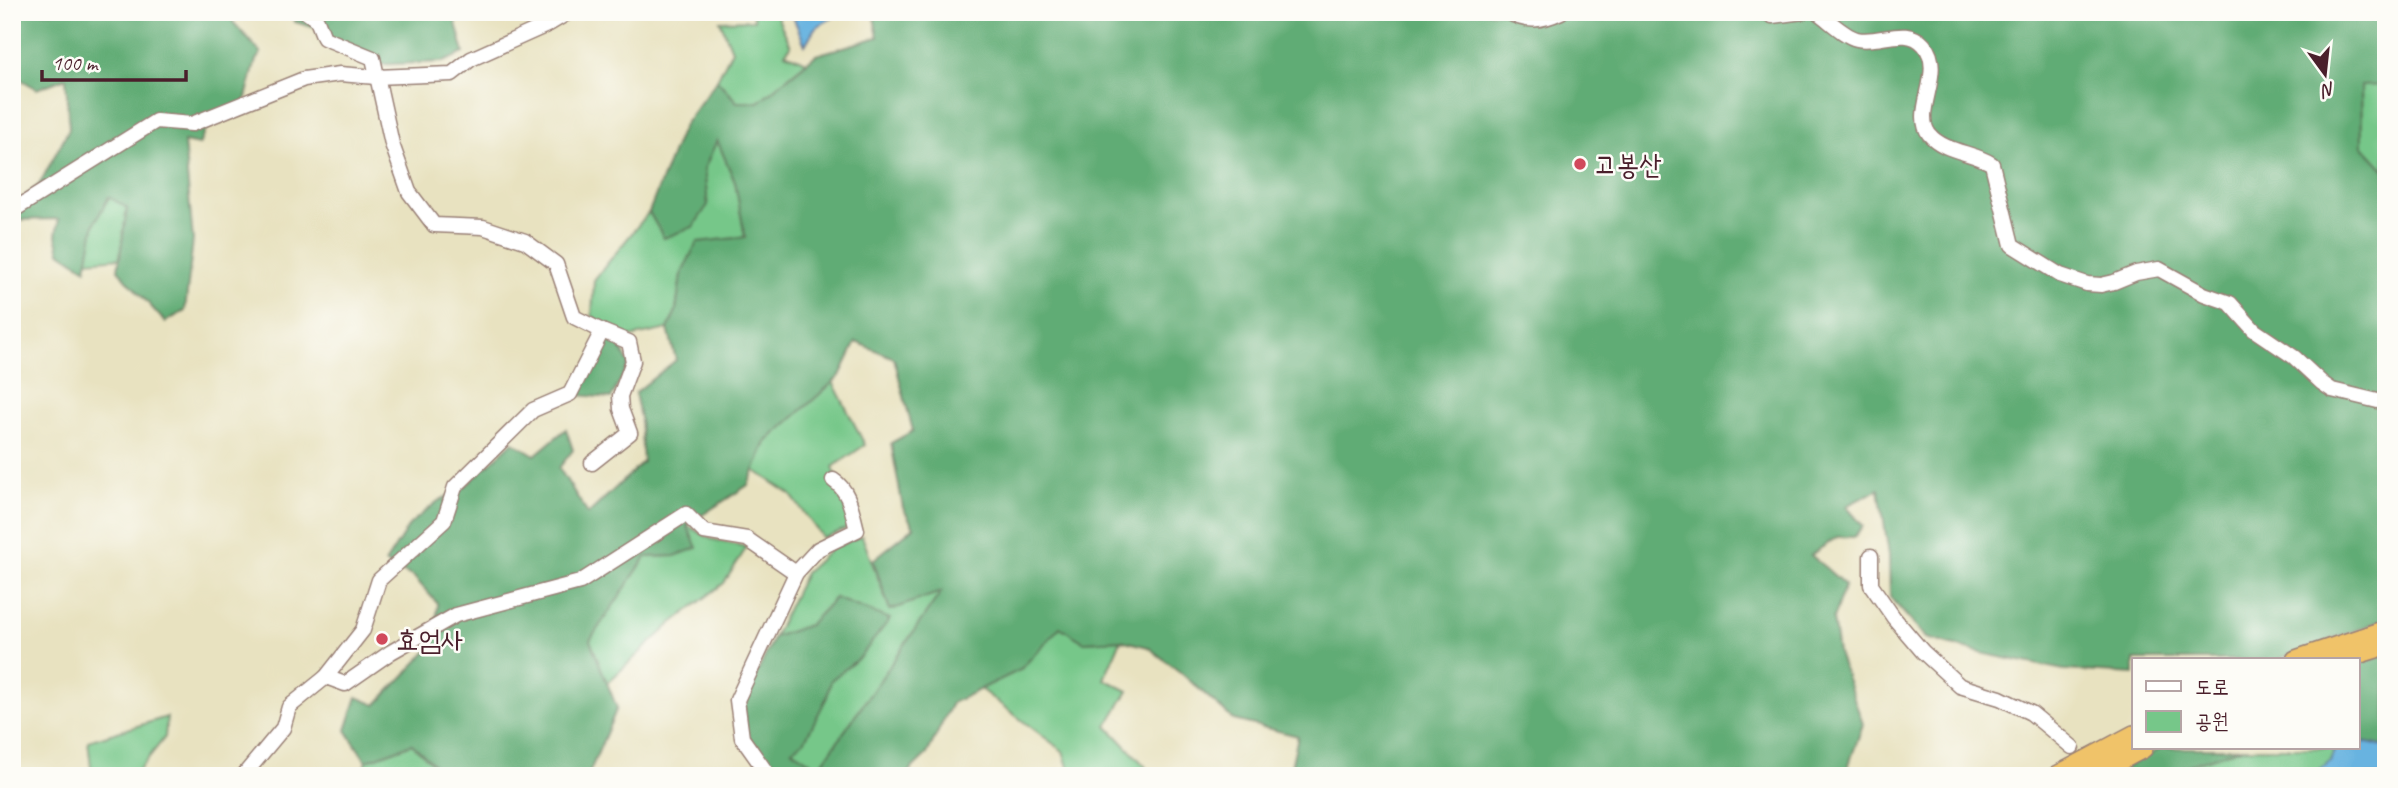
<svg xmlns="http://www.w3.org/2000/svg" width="2398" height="788" font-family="Caveat,'Poor Story',sans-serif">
  <rect width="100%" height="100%" fill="#fdfcf7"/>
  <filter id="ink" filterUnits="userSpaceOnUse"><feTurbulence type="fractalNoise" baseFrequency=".0143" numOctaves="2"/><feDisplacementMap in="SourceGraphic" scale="14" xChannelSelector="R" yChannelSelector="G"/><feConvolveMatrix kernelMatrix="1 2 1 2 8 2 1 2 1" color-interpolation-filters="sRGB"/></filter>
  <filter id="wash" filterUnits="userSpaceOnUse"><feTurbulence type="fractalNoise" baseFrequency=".00686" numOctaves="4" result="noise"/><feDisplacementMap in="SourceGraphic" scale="28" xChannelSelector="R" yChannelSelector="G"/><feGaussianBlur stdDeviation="1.57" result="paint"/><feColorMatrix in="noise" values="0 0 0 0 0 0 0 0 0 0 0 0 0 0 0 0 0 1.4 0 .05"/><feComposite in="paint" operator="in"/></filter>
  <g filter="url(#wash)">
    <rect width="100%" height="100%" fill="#e8e2c0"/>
    <g fill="#76c789" stroke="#60735a" stroke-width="2">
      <polygon points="752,12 775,12 791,46 785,53 807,62 758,102 737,102 717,80 732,50 720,21 754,20"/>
      <polygon points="2361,85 2386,85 2385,172 2362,145"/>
      <polygon points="717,139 735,182 745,237 681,275 676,311 668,329 631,337 604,325 592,316 594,280 649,212 664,238 708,205 704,169"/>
      <polygon points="109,196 127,208 120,258 87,261 95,222"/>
      <polygon points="833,382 865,445 833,467 851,527 823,538 790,494 754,470 766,442"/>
      <polygon points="687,525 711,539 747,547 724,583 671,624 607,683 589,640 646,557 675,556"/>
      <polygon points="862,536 890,610 942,591 819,768 792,751 827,697 831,680 860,657 835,598 809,625 774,637 805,573 832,548"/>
      <polygon points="1060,627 1084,642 1121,640 1104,679 1128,691 1107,726 1145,766 1150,776 1071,776 1063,751 980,689 1020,670"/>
      <polygon points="167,717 165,737 134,776 92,776 88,741"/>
      <polygon points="412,744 443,773 440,776 365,776 366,761"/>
      <polygon points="2241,748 2335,748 2330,761 2313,776 2156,776"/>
    </g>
    <g fill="#60ac75" stroke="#556650" stroke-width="2">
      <polygon points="12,12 232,12 233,22 261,53 256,60 243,109 209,121 199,145 184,142 193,240 185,311 165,322 118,270 127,208 109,197 95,222 86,269 60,252 56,235 59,219 12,220 14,205 39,185 69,129 66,78 37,89 12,74"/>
      <polygon points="293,12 453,12 464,53 443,62 370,65 321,42 316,28 295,22"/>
      <polygon points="873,12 2386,12 2386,85 2361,86 2362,145 2386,171 2386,619 2277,660 2134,660 2134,674 2064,670 1985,654 1926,638 1890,597 1889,555 1879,489 1846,506 1863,526 1854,537 1837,537 1811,555 1845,585 1833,619 1838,653 1863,724 1845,776 1289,776 1298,736 1234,720 1180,672 1148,647 1121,640 1084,642 1060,627 1020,670 952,703 927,754 904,776 774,776 746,733 744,701 774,637 809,625 835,598 890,619 860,657 831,680 827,697 805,740 792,750 819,768 941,592 890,610 873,560 914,527 903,508 891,443 913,431 894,358 856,342 840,376 766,442 748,485 687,525 697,548 675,556 646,557 590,640 617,708 588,776 440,776 443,773 412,744 366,761 346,730 357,697 376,705 434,644 438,604 414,577 385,563 410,524 438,501 464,488 513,442 535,455 566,429 573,450 559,468 588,514 643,462 640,418 635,393 676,360 668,329 676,311 681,275 697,242 745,237 735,182 717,140 704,169 708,205 693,227 664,238 649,212 683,126 717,80 737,102 758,102 816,55 878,37"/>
      <polygon points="604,340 619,344 629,364 611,398 575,395"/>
      <polygon points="2386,654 2386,747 2358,741 2358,665"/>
      <polygon points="2162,748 2241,748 2156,776 2107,776"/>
    </g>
    <g fill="#67b3e0" stroke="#586986" stroke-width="2">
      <polygon points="791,12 842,12 815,28 805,45"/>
      <polygon points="2358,741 2386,747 2386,776 2313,776 2330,761 2335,748 2358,748"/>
    </g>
  </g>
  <g filter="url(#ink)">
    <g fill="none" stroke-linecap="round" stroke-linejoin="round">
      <g stroke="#998076" stroke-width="17">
        <g id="minor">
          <path d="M1508,12C1526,23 1542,21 1561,12"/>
          <polyline points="1764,12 1772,16 1803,12"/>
          <path d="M1817,12C1829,20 1844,36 1857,39C1880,44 1906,25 1924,45C1946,71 1912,111 1929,134C1943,152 1974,152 1992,164L2012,245L2060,275L2087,284L2101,285L2114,282L2136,273L2159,269L2204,294L2230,303L2254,330L2294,357L2322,383L2332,390L2386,403"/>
          <polyline points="12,211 156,121 192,124 304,79 340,74 376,77 452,74 471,59 549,24 569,12"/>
          <polyline points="592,463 630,433 621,409 620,396 633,361 629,342 602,331"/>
          <polyline points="1871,556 1871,585 1894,618 1923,652 1960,686 2000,698 2031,713 2072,747"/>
          <polyline points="326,677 345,684 391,652 456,615 580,582 686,514 704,532 747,539 796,573"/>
          <polyline points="243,776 283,728 289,707 326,677 363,630 379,580 444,521 455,487 533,410 570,394 602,331 574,317 556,264 525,241 483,227 434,225 409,192 392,144 373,58 324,38 317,20 306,12"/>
          <path d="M769,776L742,738L737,700L796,573L818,549L857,530C852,512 850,491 833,480"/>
        </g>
      </g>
      <g stroke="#998076" stroke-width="22">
        <g id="highway">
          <polyline points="2296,660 2386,630"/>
          <polyline points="2338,660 2386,645"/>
          <polyline points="2057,776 2134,735"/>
          <polyline points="2090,776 2143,748"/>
        </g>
      </g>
      <use href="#minor" stroke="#fff" stroke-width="14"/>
      <use href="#highway" stroke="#f0c369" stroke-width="19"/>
    </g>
  </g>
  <g fill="#d1495b" stroke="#fdfcf7" stroke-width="2.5">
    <circle cx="1580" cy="164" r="7"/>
    <circle cx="382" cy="639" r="7"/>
  </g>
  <g text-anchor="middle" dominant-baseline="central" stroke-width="5" stroke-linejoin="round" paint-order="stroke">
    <g font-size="28" fill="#4a1f2b" stroke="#fdfcf7" text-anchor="start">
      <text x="1594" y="164">고봉산</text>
      <text x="396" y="639">효엄사</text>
    </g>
  </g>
  <rect width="2398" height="788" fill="none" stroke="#fdfcf7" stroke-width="42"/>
  <rect x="2132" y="658" width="228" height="91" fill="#fdfcf7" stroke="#b5a4a5" stroke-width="2"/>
  <rect x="2146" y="681" width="35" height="10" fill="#ffffff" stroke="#b5a4a5" stroke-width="2"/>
  <text x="2195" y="694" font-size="21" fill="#4a1f2b">도로</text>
  <rect x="2146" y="711" width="35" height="21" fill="#76c789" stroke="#b5a4a5" stroke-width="2"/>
  <text x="2195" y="728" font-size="21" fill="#4a1f2b">공원</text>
  <g transform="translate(2325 74) rotate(165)" stroke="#fdfcf7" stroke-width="5" paint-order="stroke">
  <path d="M0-5L12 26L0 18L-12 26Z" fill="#4a1f2b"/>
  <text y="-10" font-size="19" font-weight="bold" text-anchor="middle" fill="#4a1f2b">N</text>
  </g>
  <path d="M42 70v10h144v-10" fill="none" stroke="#4a1f2b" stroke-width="3.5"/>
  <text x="52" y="70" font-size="21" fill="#4a1f2b" stroke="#fdfcf7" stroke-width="5" paint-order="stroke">100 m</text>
</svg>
